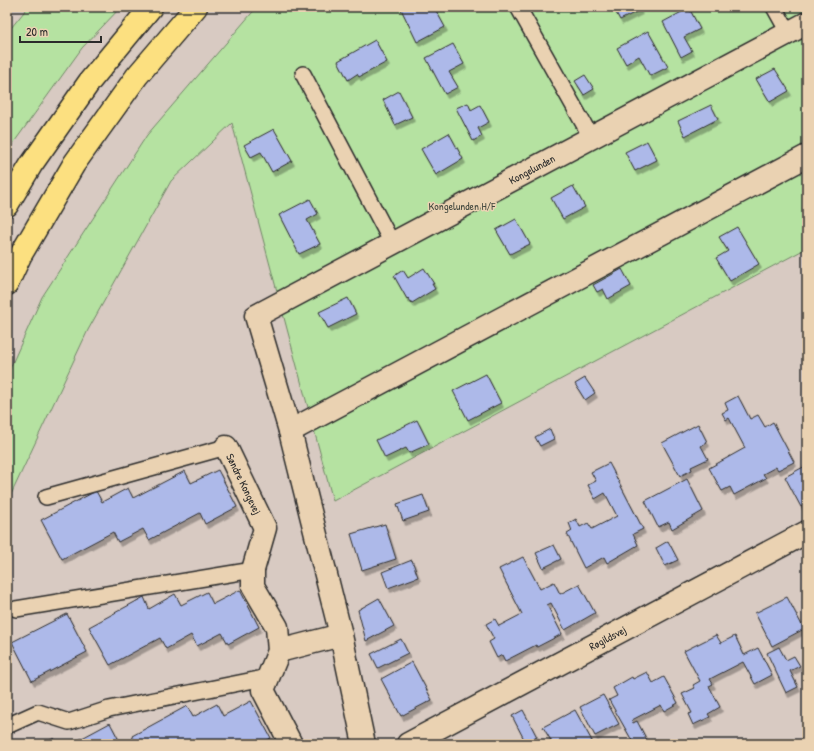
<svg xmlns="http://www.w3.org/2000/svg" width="814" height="751" font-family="'Patrick Hand',sans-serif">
  <defs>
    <filter id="shadow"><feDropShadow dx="2.5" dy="4.5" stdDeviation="0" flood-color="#0004"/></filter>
  </defs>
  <rect width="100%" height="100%" fill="#d8cac2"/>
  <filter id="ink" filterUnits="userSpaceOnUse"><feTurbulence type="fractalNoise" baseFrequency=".025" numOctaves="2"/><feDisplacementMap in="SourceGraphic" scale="8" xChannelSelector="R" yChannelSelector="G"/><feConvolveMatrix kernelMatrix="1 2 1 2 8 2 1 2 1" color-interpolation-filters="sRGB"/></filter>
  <g filter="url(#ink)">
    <g fill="#b5e2a1" stroke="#708666">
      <polygon points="28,7 121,7 82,48 7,152 7,33"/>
      <polygon points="257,7 807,7 807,248 333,501 232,123 171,181 88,330 7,503 7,375 42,297 147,135"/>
    </g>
    <g fill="#adb9e9" stroke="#2b2b2b" filter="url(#shadow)">
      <polygon points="400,7 417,7 419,9 423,7 434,7 445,27 417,42"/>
      <polygon points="613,7 638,7 640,10 620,20"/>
      <polygon points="689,8 700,29 684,37 692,51 681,57 663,22"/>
      <polygon points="648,31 668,67 650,76 639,56 626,64 617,48"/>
      <polygon points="375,40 387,62 359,77 357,74 348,80 338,61"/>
      <polygon points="453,44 464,64 449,72 458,87 445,94 426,58"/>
      <polygon points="775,69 789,91 770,102 756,79"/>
      <polygon points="585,75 594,89 584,95 575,81"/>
      <polygon points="399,91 412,117 395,125 383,100"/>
      <polygon points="468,103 471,110 480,105 489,122 478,128 482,136 473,141 456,108"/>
      <polygon points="711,105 718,119 685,136 678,121"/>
      <polygon points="274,129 292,161 272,172 261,152 251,157 244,145"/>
      <polygon points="449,133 463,159 436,175 421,149"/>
      <polygon points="647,141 657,160 635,171 625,152"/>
      <polygon points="573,186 585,207 563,219 551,198"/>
      <polygon points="310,199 318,214 307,220 320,244 299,254 279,215"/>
      <polygon points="516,219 530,244 510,254 496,230"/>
      <polygon points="737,227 759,264 730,281 716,258 728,251 719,237"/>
      <polygon points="424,268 434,284 432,284 435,289 412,303 408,298 407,299 394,276 403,270 408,278"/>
      <polygon points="622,269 631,286 608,299 603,289 597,292 593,285"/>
      <polygon points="348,298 356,314 328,328 319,312"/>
      <polygon points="486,374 501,403 468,420 453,391"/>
      <polygon points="585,378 595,393 585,400 575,384"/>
      <polygon points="738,396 750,419 758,415 765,427 773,422 794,462 778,470 776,467 763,474 766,478 734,495 730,487 722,491 709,468 745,448 729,418 726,420 722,413 728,410 725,403"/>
      <polygon points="417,420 429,444 409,453 406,448 385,458 376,440"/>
      <polygon points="698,424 707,442 701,446 708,459 691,467 692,470 680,476 662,443"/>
      <polygon points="550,429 554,439 540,446 535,437"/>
      <polygon points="609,463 643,529 633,534 638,545 607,563 604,557 584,568 567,534 572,531 569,523 576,519 580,527 588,523 592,529 617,516 605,493 595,499 588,485 596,481 591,472"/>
      <polygon points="807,465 807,504 801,507 785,477"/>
      <polygon points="218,470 237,507 205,524 200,513 149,540 143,529 118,542 113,532 62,559 41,520 96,491 102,502 128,488 133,498 185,471 191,483"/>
      <polygon points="687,479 703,511 672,529 669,522 658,527 645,501"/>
      <polygon points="423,495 429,512 403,521 397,504"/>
      <polygon points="385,524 396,559 362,570 351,534"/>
      <polygon points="668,541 678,560 665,566 656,548"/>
      <polygon points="554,545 561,559 543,568 536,553"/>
      <polygon points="523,557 540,589 554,582 560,594 579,584 595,613 565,630 551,603 547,605 562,634 537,647 536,645 505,661 502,655 497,658 489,642 494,639 486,624 495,619 499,626 522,614 499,569"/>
      <polygon points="412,560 418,577 388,588 382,572"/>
      <polygon points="240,590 259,627 228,644 222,633 197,646 191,635 166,649 160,638 110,665 89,627 144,597 149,609 175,594 181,605 207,592 213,604"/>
      <polygon points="787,597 804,629 772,646 755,613"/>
      <polygon points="379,598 394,626 366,641 358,610"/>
      <polygon points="67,614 87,652 32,681 12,642"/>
      <polygon points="716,635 721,643 735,636 744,655 758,648 772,675 755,684 743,662 710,679 713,684 709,686 720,707 708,714 710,717 693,725 688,714 692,713 682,694 695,688 693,685 700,681 684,651"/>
      <polygon points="401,639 408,653 378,668 371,654"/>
      <polygon points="779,647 786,660 794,656 800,666 790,671 798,687 786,693 767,653"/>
      <polygon points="412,662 432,700 401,716 381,679"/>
      <polygon points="647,672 653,683 664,677 678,703 664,711 661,705 632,720 633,723 637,721 649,744 634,744 609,700 617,696 613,688 632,677 633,679"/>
      <polygon points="603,695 619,724 595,736 580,707"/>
      <polygon points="251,701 271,738 260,744 136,744 132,736 187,706 193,717 217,704 223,716"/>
      <polygon points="523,710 537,737 526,743 512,716"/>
      <polygon points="575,710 592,741 587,744 553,744 543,727"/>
      <polygon points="110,723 121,744 71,744"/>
      <polygon points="54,738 57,744 43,744"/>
    </g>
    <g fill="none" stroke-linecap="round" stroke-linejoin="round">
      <g stroke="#2b2b2b" stroke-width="18">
        <g id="service">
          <polyline points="518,7 591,137"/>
          <polyline points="774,7 788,32"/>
          <polyline points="303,74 392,243"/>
          <polyline points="46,497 226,447"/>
          <polyline points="16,609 253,570"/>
          <polyline points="7,726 38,712 69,722 109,709 269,677"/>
        </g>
      </g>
      <g stroke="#2b2b2b" stroke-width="25">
        <g id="minor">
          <polyline points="290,431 807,156"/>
          <path id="s1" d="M226,447L265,528L253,570V586L277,627L279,651L263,690L291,744"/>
          <polyline points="279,651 341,635"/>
          <path id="s2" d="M364,744L341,635L290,431L256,316L807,23"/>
          <path id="s3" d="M408,744L807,532"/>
        </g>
      </g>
      <g stroke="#2b2b2b" stroke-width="25">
        <g id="motorway">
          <polyline points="7,205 31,165 90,81 151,7"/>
          <polyline points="7,284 20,256 74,164 137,76 196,7"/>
        </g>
      </g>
      <use href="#service" stroke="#ead2b2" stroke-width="15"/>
      <use href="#minor" stroke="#ead2b2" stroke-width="22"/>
      <use href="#motorway" stroke="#fce080" stroke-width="22"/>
    </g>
  </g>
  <g text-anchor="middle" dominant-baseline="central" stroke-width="3" stroke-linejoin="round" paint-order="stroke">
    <g font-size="11" fill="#2b2b2b" stroke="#ead2b2">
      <text stroke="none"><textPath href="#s2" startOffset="754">Kongelunden</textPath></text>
      <text stroke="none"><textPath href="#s1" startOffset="41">Søndre Kongevej</textPath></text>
      <text stroke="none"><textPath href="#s3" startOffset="226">Røgildsvej</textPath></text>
    </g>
    <g font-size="11" fill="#40463d" stroke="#ead2b2">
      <text x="462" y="206">Kongelunden H/F</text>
    </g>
  </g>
  <rect width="814" height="751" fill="none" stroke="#ead2b2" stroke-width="24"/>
  <rect x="12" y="12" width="790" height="727" fill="none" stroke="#2b2b2b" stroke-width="1.5" filter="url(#ink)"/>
  <path d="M20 36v6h81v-6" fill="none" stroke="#2b2b2b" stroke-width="2"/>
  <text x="26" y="36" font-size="12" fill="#2b2b2b" stroke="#ead2b2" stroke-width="3" paint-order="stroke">20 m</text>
</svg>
